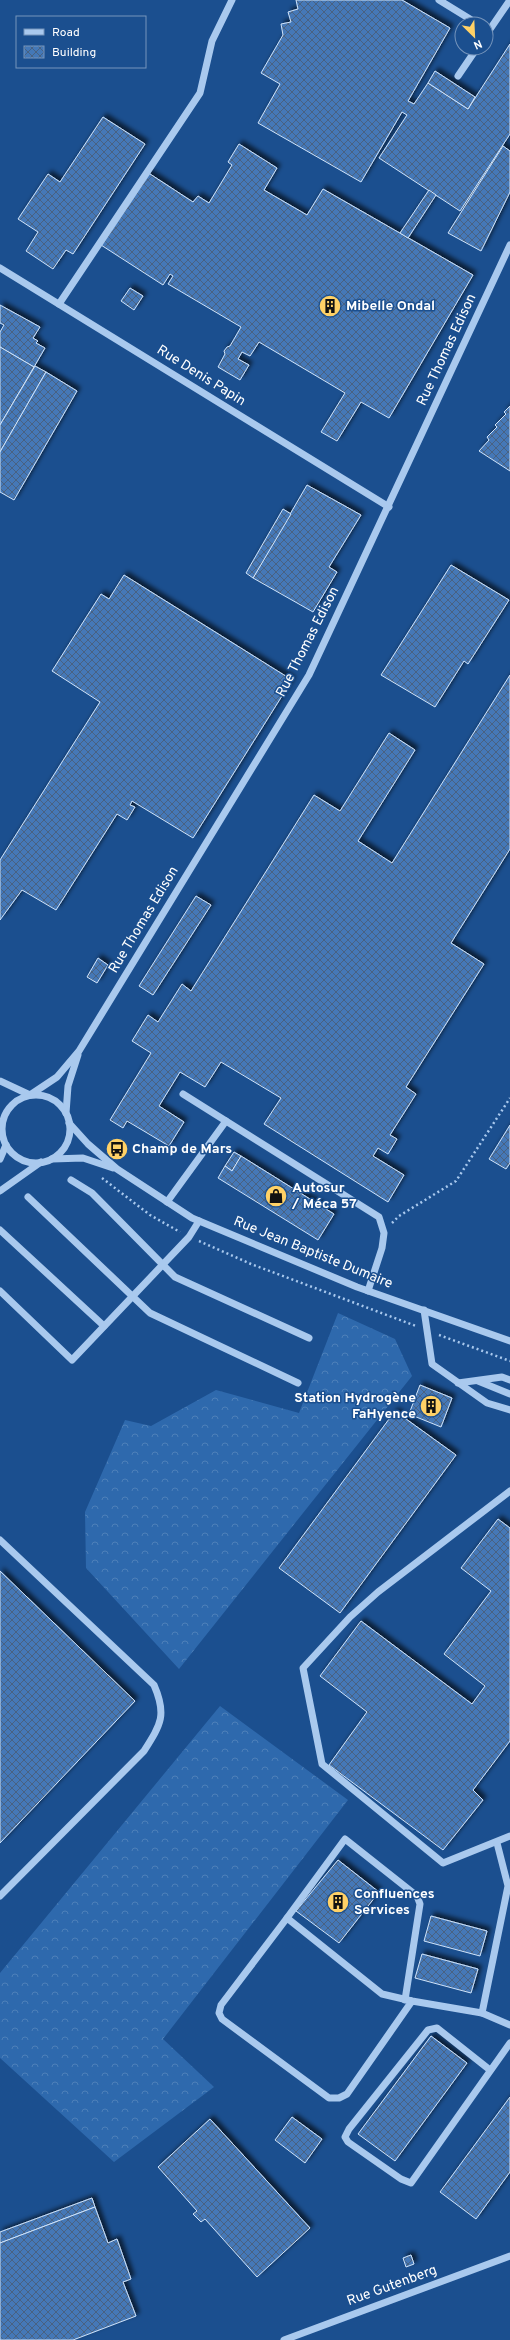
<svg xmlns="http://www.w3.org/2000/svg" width="510" height="2340" font-family="Overpass,sans-serif">
  <defs>
    <pattern id="forest-crowns" width="20" height="18" patternUnits="userSpaceOnUse"><rect width="20" height="18" fill="#2e69ad"/><path d="M2 6a3 3 0 1 1 6 0M12 15a3 3 0 1 1 6 0" fill="none" stroke="#4d80b9"/></pattern>
    <pattern id="building-cross-hatch" width="8" height="8" patternUnits="userSpaceOnUse"><rect width="8" height="8" fill="#4478b7"/><path d="M0 0l8 8M0 8l8-8" fill="none" stroke="#486282"/></pattern>
    <filter id="shadow"><feDropShadow dx="3.5" dy="-3.5" stdDeviation="2" flood-color="#0009"/></filter>
  </defs>
  <rect width="100%" height="100%" fill="#1b4f8f"/>
  <g fill="url(#forest-crowns)">
    <polygon points="338,1313 395,1339 412,1376 179,1669 86,1568 85,1512 125,1420 151,1426 216,1390 299,1413"/>
    <polygon points="220,1706 348,1800 163,2039 214,2087 114,2162 0,2058 0,1973"/>
  </g>
  <g fill="url(#building-cross-hatch)" stroke="#cfe3fa" filter="url(#shadow)">
    <polygon points="296,0 402,0 450,28 408,101 414,104 428,83 468,109 510,44 510,134 460,211 379,158 407,115 402,112 361,182 258,123 280,84 261,73 283,35 281,24 291,22 288,12 298,9"/>
    <polygon points="435,71 475,97 468,109 428,83"/>
    <polygon points="103,117 145,144 73,254 66,250 53,269 26,251 38,232 18,219 48,174 60,182"/>
    <polygon points="239,144 277,168 264,190 307,215 323,189 473,275 389,418 361,402 337,441 321,432 345,393 259,342 250,356 242,352 238,359 249,365 240,380 218,367 225,354 224,351 227,347 230,346 241,327 168,284 173,276 170,274 163,285 101,245 147,172 193,202 198,196 209,203 232,165 228,162"/>
    <polygon points="503,146 510,151 510,192 481,251 448,233"/>
    <polygon points="429,190 436,195 408,238 400,233"/>
    <polygon points="130,288 143,296 134,310 121,301"/>
    <polygon points="0,305 40,327 33,338 38,341 36,343 45,348 34,367 0,347 0,332 4,325 0,323"/>
    <polygon points="0,347 34,367 0,425"/>
    <polygon points="35,366 46,372 0,452 0,425"/>
    <polygon points="46,372 77,391 14,500 0,492 0,452"/>
    <polygon points="510,406 510,471 479,451 489,440 487,437 497,427 495,425 506,414 504,412"/>
    <polygon points="307,485 361,515 329,567 337,572 313,612 253,578"/>
    <polygon points="283,509 291,514 253,578 246,573"/>
    <polygon points="451,565 509,600 468,664 464,661 435,707 381,675"/>
    <polygon points="124,575 292,680 193,838 132,801 130,805 135,807 127,820 117,814 56,910 22,890 0,920 0,860 100,702 52,671 101,594 109,599"/>
    <polygon points="510,675 510,849 451,943 484,964 406,1087 416,1094 390,1135 397,1139 388,1154 378,1148 373,1156 404,1175 388,1202 264,1124 281,1098 221,1062 205,1087 180,1072 159,1106 184,1122 169,1146 127,1121 123,1128 110,1120 151,1053 132,1041 148,1015 158,1022 182,984 191,991 314,795 340,811 389,733 415,750 358,841 392,863"/>
    <polygon points="196,896 211,905 153,995 139,986"/>
    <polygon points="98,958 108,965 97,983 87,977"/>
    <polygon points="510,1125 510,1163 506,1169 489,1159"/>
    <polygon points="234,1152 241,1156 232,1171 225,1166"/>
    <polygon points="241,1156 334,1214 318,1240 218,1178 225,1166 232,1171"/>
    <polygon points="420,1385 452,1398 441,1427 409,1414"/>
    <polygon points="395,1411 456,1455 340,1613 279,1568"/>
    <polygon points="498,1519 510,1528 510,1741 473,1790 483,1800 443,1850 329,1765 367,1712 320,1676 361,1621 472,1704 485,1686 444,1654 491,1591 461,1568"/>
    <polygon points="0,1571 135,1701 0,1843"/>
    <polygon points="338,1860 379,1892 339,1943 296,1911"/>
    <polygon points="431,1916 487,1931 480,1956 424,1941"/>
    <polygon points="422,1954 478,1969 471,1993 415,1978"/>
    <polygon points="431,2036 467,2063 395,2161 358,2134"/>
    <polygon points="510,2097 510,2172 476,2219 440,2192"/>
    <polygon points="292,2117 322,2139 305,2163 275,2140"/>
    <polygon points="210,2119 310,2228 257,2277 205,2219 201,2222 193,2214 197,2211 158,2167"/>
    <polygon points="92,2198 95,2207 0,2243 0,2232"/>
    <polygon points="95,2207 108,2243 117,2239 131,2279 123,2282 136,2316 73,2340 0,2340 0,2243"/>
    <polygon points="411,2255 414,2264 406,2267 403,2258"/>
  </g>
  <g fill="none" stroke-linecap="round" stroke-linejoin="round">
    <g stroke="#a9c9ee" stroke-width="2.5" stroke-dasharray="2 3" stroke-linecap="butt">
      <polyline points="102,1178 150,1215 180,1232"/>
      <polyline points="392,1223 399,1216 456,1181 510,1098"/>
      <polyline points="199,1241 251,1264 416,1326"/>
      <polyline points="439,1335 510,1361"/>
    </g>
    <g stroke="#a9c9ee" stroke-width="7">
      <polyline points="439,0 478,24"/>
      <polyline points="486,35 510,0"/>
      <polyline points="458,76 477,48"/>
      <polyline points="0,268 389,507"/>
      <polyline points="59,304 200,93 212,41 232,0"/>
      <polyline points="0,1081 30,1095 57,1077 79,1051 309,675 510,245"/>
      <polyline points="183,1094 379,1217 384,1233 382,1248 368,1291"/>
      <circle cx="36" cy="1129" r="34"/>
      <polyline points="66,1113 68,1086 78,1055"/>
      <polyline points="69,1123 88,1144 117,1169 192,1218 357,1287 510,1341"/>
      <polyline points="0,1159 6,1145"/>
      <polyline points="52,1159 83,1158 113,1168"/>
      <polyline points="71,1180 92,1193 175,1277 309,1338"/>
      <polyline points="0,1191 41,1162"/>
      <polyline points="28,1197 150,1313 298,1383"/>
      <polyline points="167,1202 226,1121"/>
      <polyline points="0,1230 104,1326"/>
      <polyline points="0,1291 72,1360 189,1237 199,1221"/>
      <polyline points="424,1310 432,1364 487,1403 510,1410"/>
      <polyline points="478,1381 510,1394"/>
      <polyline points="458,1383 502,1377 510,1380"/>
      <polyline points="510,1491 378,1592 350,1617 303,1668 322,1764 443,1863 510,1836"/>
      <path d="M0,1540L154,1685C167,1715 161,1724 144,1751L0,1896"/>
      <polyline points="497,1843 508,1886 482,2013 510,2025"/>
      <polyline points="287,1918 345,1839 417,1896 420,1904 405,2000"/>
      <polyline points="412,2001 347,2094 339,2098 329,2098 222,2019 219,2013 221,2005 287,1918 382,1994 412,2001 482,2013"/>
      <polyline points="490,2070 437,2028 428,2030 349,2129 345,2137 348,2142 401,2179 411,2183 510,2043"/>
      <polyline points="284,2340 510,2256"/>
    </g>
  </g>
  <defs>
    <g id="building-disc" transform="scale(1.15)"><circle r="9.5" fill="#ffd166" stroke="#1b4f8f"/><path d="M-4-6H4V6H1V3H-1V6H-4ZM-2.5-4.3h1.7v1.8h-1.7ZM.8-4.3h1.7v1.8H.8ZM-2.5-1h1.7V.8h-1.7ZM.8-1h1.7V.8H.8Z" fill="#111"/></g>
    <g id="bus-disc" transform="scale(1.15)"><circle r="9.5" fill="#ffd166" stroke="#1b4f8f"/><path d="M-5-6H5V4H4V6H2V4H-2V6H-4V4H-5ZM-3.5-4V0h7V-4ZM-3.5 1.2v1.5H-2V1.2ZM2 1.2v1.5H3.5V1.2Z" fill="#111"/></g>
    <g id="shop-disc" transform="scale(1.15)"><circle r="9.5" fill="#ffd166" stroke="#1b4f8f"/><path d="M-5-2.5h2.3a2.7 3.5 0 0 1 5.4 0H5L5.5 6h-11ZM-1.5-2.5h3a1.5 2.3 0 0 0-3 0Z" fill="#111"/></g>
  </defs>
  <g fill-rule="evenodd">
    <use href="#building-disc" x="330" y="306"/>
    <use href="#bus-disc" x="117" y="1149"/>
    <use href="#shop-disc" x="276" y="1196"/>
    <use href="#building-disc" x="431" y="1406"/>
    <use href="#building-disc" x="338" y="1902"/>
  </g>
  <g text-anchor="middle" dominant-baseline="central" stroke-width="3" stroke-linejoin="round" paint-order="stroke">
    <g font-size="14" font-weight="bold" fill="#fff" stroke="#1b4f8f" text-anchor="start">
      <text x="346" y="306">Mibelle Ondal</text>
      <text x="132" y="1149">Champ de Mars</text>
      <text x="292" y="1188">Autosur<tspan x="292" dy="16">/ Méca 57</tspan></text>
      <text x="416" y="1398" text-anchor="end">Station Hydrogène<tspan x="416" dy="16">FaHyence</tspan></text>
      <text x="354" y="1894">Confluences<tspan x="354" dy="16">Services</tspan></text>
    </g>
    <g font-size="14" fill="#fff" stroke="#1b4f8f">
      <text transform="translate(447 350) rotate(-65)">Rue Thomas Edison</text>
      <text transform="translate(201 376) rotate(32)">Rue Denis Papin</text>
      <text transform="translate(308 642) rotate(-63)">Rue Thomas Edison</text>
      <text transform="translate(144 920) rotate(-59)">Rue Thomas Edison</text>
      <text transform="translate(313 1253) rotate(22)">Rue Jean Baptiste Dumaire</text>
      <text transform="translate(392 2286) rotate(-20)">Rue Gutenberg</text>
    </g>
  </g>
  <rect x="16" y="16" width="130" height="52" fill="#1b4f8f" stroke="#7695bc"/>
  <rect x="24" y="29" width="20" height="6" fill="#a9c9ee" stroke="#7695bc"/>
  <text x="52" y="36" font-size="12" fill="#ffffff">Road</text>
  <rect x="24" y="46" width="20" height="12" fill="url(#building-cross-hatch)" stroke="#7695bc"/>
  <text x="52" y="56" font-size="12" fill="#ffffff">Building</text>
  <g transform="translate(474 36) rotate(156)"><circle r="19" fill="#1b4f8f" stroke="#7695bc"/>
  <path d="M0-3L7 15L0 10L-7 15Z" fill="#ffd166"/>
  <text y="-6" font-size="11" font-weight="bold" text-anchor="middle" fill="#ffffff">N</text>
  </g>
</svg>
